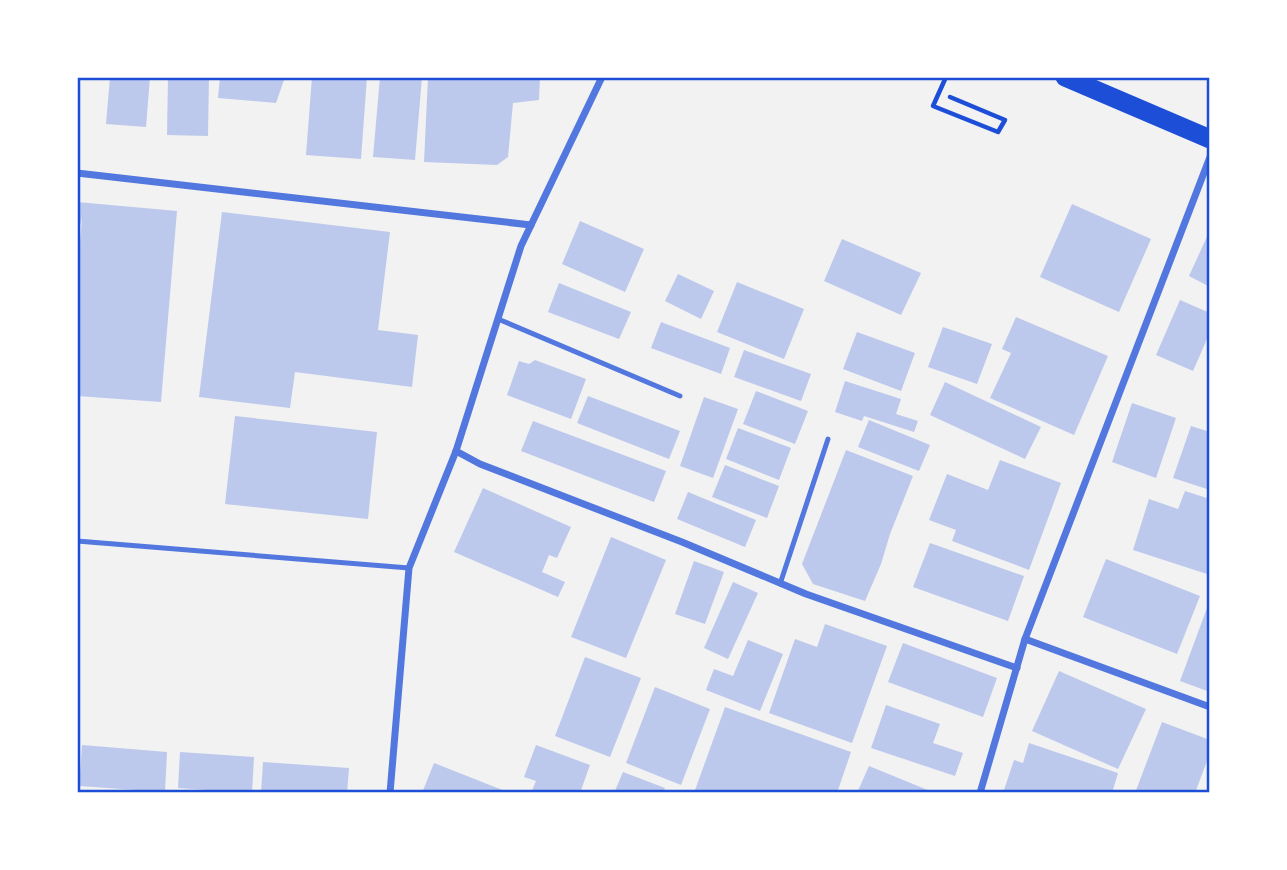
<svg xmlns="http://www.w3.org/2000/svg" width="1287" height="870" font-family="Quicksand,sans-serif">
  <rect width="100%" height="100%" fill="#f2f2f2"/>
  <g fill="#bdc9ec">
    <polygon points="110,77 150,77 146,127 106,124"/>
    <polygon points="168,77 209,77 208,136 167,135"/>
    <polygon points="220,77 285,77 276,103 218,98"/>
    <polygon points="312,77 367,77 361,159 306,155"/>
    <polygon points="380,77 422,77 415,160 373,157"/>
    <polygon points="428,77 540,77 539,100 513,103 508,157 497,165 424,162"/>
    <polygon points="77,202 177,211 161,402 77,396 77,281 82,217 77,240"/>
    <polygon points="1072,204 1151,239 1119,312 1040,277"/>
    <polygon points="222,212 390,232 378,330 418,335 412,387 295,372 290,408 199,397"/>
    <polygon points="580,221 644,249 625,292 562,264"/>
    <polygon points="1210,230 1210,287 1189,276"/>
    <polygon points="842,239 921,273 901,315 824,281"/>
    <polygon points="678,274 714,291 701,319 665,301"/>
    <polygon points="737,282 804,309 784,359 717,332"/>
    <polygon points="559,283 631,312 619,339 548,312"/>
    <polygon points="1180,300 1210,313 1210,332 1193,371 1156,355"/>
    <polygon points="1016,317 1108,356 1074,435 990,398 1011,353 1002,349"/>
    <polygon points="661,322 730,348 721,374 651,348"/>
    <polygon points="943,327 992,344 977,384 928,367"/>
    <polygon points="857,332 915,353 901,391 843,369"/>
    <polygon points="744,350 811,374 801,401 734,377"/>
    <polygon points="535,360 586,379 571,419 507,395 519,361 529,364"/>
    <polygon points="845,381 901,399 896,414 918,421 914,432 864,416 862,421 835,412"/>
    <polygon points="945,382 1041,427 1025,459 930,415"/>
    <polygon points="756,391 808,411 795,444 743,424"/>
    <polygon points="588,396 680,431 669,459 577,423"/>
    <polygon points="704,397 738,409 713,478 680,466"/>
    <polygon points="1132,403 1176,418 1156,478 1112,462"/>
    <polygon points="235,416 377,432 368,519 225,504"/>
    <polygon points="869,420 930,445 919,471 858,447"/>
    <polygon points="533,421 666,471 654,502 521,451"/>
    <polygon points="1191,426 1210,432 1210,490 1173,478"/>
    <polygon points="738,428 791,448 779,480 726,459"/>
    <polygon points="846,450 913,476 890,534 881,564 865,601 813,584 802,564"/>
    <polygon points="1000,460 1061,483 1029,570 952,541 956,530 929,520 947,474 988,490"/>
    <polygon points="725,465 779,486 767,518 712,497"/>
    <polygon points="483,488 571,527 557,558 549,555 542,572 565,582 558,597 454,552"/>
    <polygon points="1185,491 1210,499 1210,575 1133,550 1149,499 1178,509"/>
    <polygon points="688,492 756,520 745,547 677,519"/>
    <polygon points="611,537 666,560 626,658 571,637"/>
    <polygon points="930,543 1024,576 1008,621 913,587"/>
    <polygon points="1106,559 1200,596 1177,654 1083,617"/>
    <polygon points="694,561 724,572 705,624 675,614"/>
    <polygon points="733,582 758,593 728,659 704,648"/>
    <polygon points="1210,600 1210,692 1180,681"/>
    <polygon points="825,624 887,646 852,743 769,713 795,639 817,647"/>
    <polygon points="748,640 783,654 760,711 706,690 714,669 733,676"/>
    <polygon points="903,643 997,678 983,717 888,682"/>
    <polygon points="585,657 641,678 610,757 555,736"/>
    <polygon points="1059,671 1146,709 1118,769 1032,731"/>
    <polygon points="655,687 710,709 681,785 626,763"/>
    <polygon points="886,705 940,724 933,743 963,753 955,776 871,748"/>
    <polygon points="725,707 851,752 837,793 694,793"/>
    <polygon points="1162,722 1210,740 1210,753 1195,793 1135,793"/>
    <polygon points="1029,743 1118,773 1112,793 1003,793 1014,760 1023,763"/>
    <polygon points="82,745 167,752 165,792 79,786"/>
    <polygon points="536,745 590,765 580,793 531,793 536,781 524,777"/>
    <polygon points="180,752 254,757 252,793 178,788"/>
    <polygon points="263,762 349,768 347,793 261,793"/>
    <polygon points="434,763 510,793 422,793"/>
    <polygon points="869,766 935,793 857,793"/>
    <polygon points="623,772 665,788 663,793 614,793"/>
  </g>
  <g fill="none" stroke-linecap="round" stroke-linejoin="round">
    <polyline stroke="#1d4ed8" stroke-width="4.5" points="946,77 933,106 998,132 1005,120 950,97"/>
    <g stroke="#5277de" stroke-width="5">
      <polyline points="498,319 680,396"/>
      <polyline points="77,541 409,568"/>
      <polyline points="780,584 828,439"/>
    </g>
    <g stroke="#5277de" stroke-width="7">
      <polyline points="77,173 531,225"/>
      <polyline points="456,451 480,464 682,542 806,594 1017,668"/>
      <polyline points="1025,639 1210,707"/>
      <polyline points="390,793 409,568 456,451 521,246 602,77"/>
      <polyline points="980,793 1025,639 1210,157"/>
    </g>
    <polyline stroke="#1d4ed8" stroke-width="19" points="1065,77 1210,139"/>
  </g>
  <rect width="1287" height="870" fill="none" stroke="#ffffff" stroke-width="158"/>
  <rect x="79" y="79" width="1129" height="712" fill="none" stroke="#1d4ed8" stroke-width="2.5"/>
</svg>
